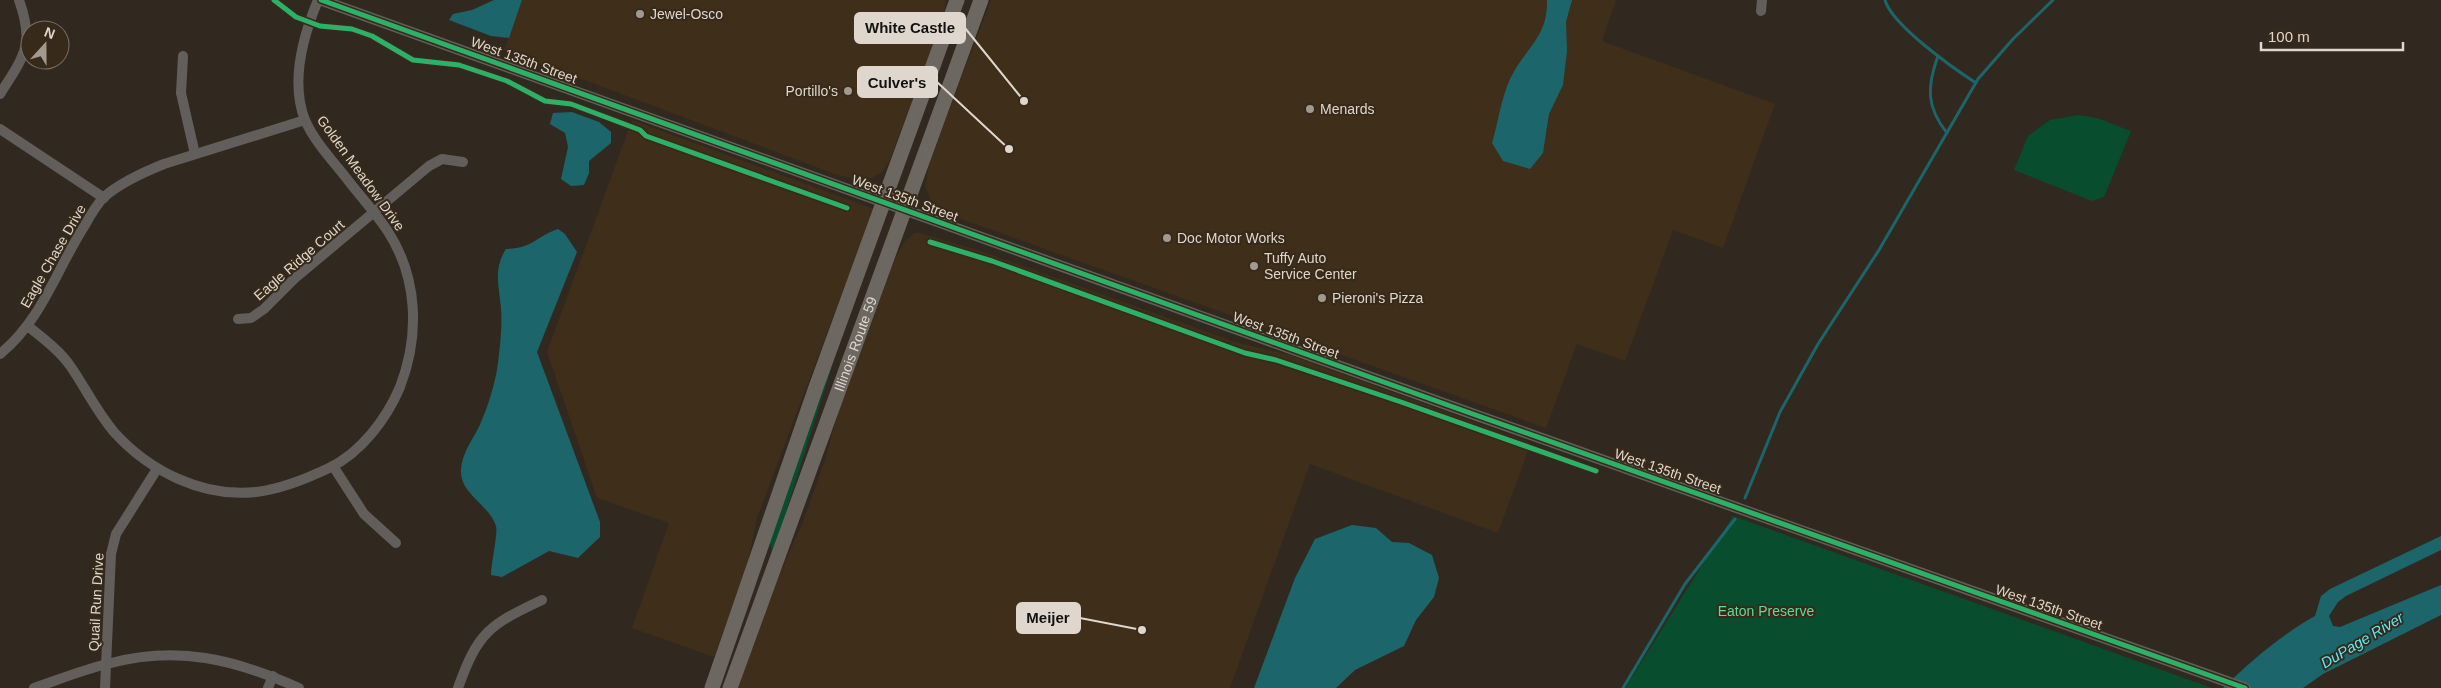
<svg xmlns="http://www.w3.org/2000/svg" width="2441" height="688" font-family="Arial,sans-serif">
  <rect width="100%" height="100%" fill="#312920"/>
  <g fill="#3e2e1a">
    <polygon points="522,0 946,0 942,22 889,162 882,172 872,178 857,179 837,175 504,50"/>
    <polygon points="991,0 1616,0 1602,41 1775,104 1723,248 1673,230 1625,361 1577,344 1546,428 961,219 940,208 930,199 925,186 930,160"/>
    <polygon points="632,120 874,209 757,518 747,566 714,657 632,628 669,523 597,498 547,352"/>
    <polygon points="914,233 920,233 984,252 1238,343 1290,355 1531,443 1498,533 1310,464 1230,688 736,688 761,616 802,524 826,457 839,409 892,265 904,242"/>
  </g>
  <g fill="#074d2e">
    <polygon points="2079,115 2097,118 2131,131 2104,197 2092,201 2014,170 2028,136 2050,120"/>
    <polygon points="831,365 832,366 773,553 769,540"/>
    <polygon points="1733,516 2212,688 1625,688"/>
  </g>
  <g fill="#1b656b">
    <polygon points="494,0 522,0 509,38 491,36 449,20 453,14 472,10"/>
    <path d="M1547,0H1572L1566,22L1567,51L1563,85L1549,114L1543,153L1530,169L1503,161L1492,143C1498,123 1501,99 1510,79C1525,48 1548,38 1547,0Z"/>
    <polygon points="572,112 599,122 611,132 611,143 589,161 589,173 584,185 571,186 561,179 568,147 565,133 550,124 553,113"/>
    <path d="M558,229L565,234L577,252L537,352L600,522V537L578,558L549,551L502,577L491,575C491,563 498,534 496,526C489,504 459,494 461,469C462,454 472,440 479,427C489,404 497,379 499,354C501,339 502,322 501,308C499,286 493,269 506,249C534,248 535,237 558,229Z"/>
    <polygon points="1352,525 1376,528 1392,542 1409,543 1432,555 1439,578 1434,597 1416,620 1404,646 1355,670 1336,688 1254,688 1295,578 1315,539"/>
    <path d="M2441,536V550L2346,596L2338,602L2329,616L2333,626L2340,627L2441,585V615L2323,674L2303,688H2223C2251,661 2281,635 2315,616L2321,596L2330,589Z"/>
  </g>
  <g fill="none" stroke-linecap="round" stroke-linejoin="round">
    <g stroke="#1b656b" stroke-width="3">
      <path d="M1885,0C1892,25 1953,68 1976,83"/>
      <path d="M1938,56C1927,86 1926,107 1947,133"/>
      <polyline points="1745,498 1780,412 1818,344 1879,250 1978,79 2013,39 2053,0"/>
      <polyline points="1623,688 1685,584 1735,519"/>
    </g>
    <g stroke="#615e5b" stroke-width="10">
      <polyline points="1761,11 1762,0"/>
      <polyline points="183,56 181,93 195,154"/>
      <path d="M0,94C24,56 35,45 19,0"/>
      <polyline points="0,129 104,198"/>
      <polyline points="238,319 251,318 264,309 294,279 429,166 442,159 463,162"/>
      <path d="M29,327C44,339 60,351 71,367C86,389 97,412 114,432C149,471 203,498 256,492C282,489 306,479 329,468C361,453 387,418 400,387C420,335 418,277 387,230C375,212 360,196 347,179C333,161 314,141 305,120C290,82 303,36 318,0"/>
      <path d="M0,354C42,320 56,270 85,225C90,216 97,204 104,197C121,182 144,172 164,164L305,120"/>
      <polyline points="333,466 364,514 396,543"/>
      <path d="M34,688C58,680 82,670 107,664C178,645 234,659 299,688"/>
      <polyline points="105,688 111,554 116,534 157,469"/>
      <polyline points="268,688 273,676"/>
      <path d="M458,688C478,632 489,625 542,600"/>
    </g>
    <polyline stroke="#615e5b" stroke-width="11" points="321,0 1456,408 2245,688"/>
    <g stroke="#6c6761" stroke-width="15">
      <polyline points="712,688 815,390 957,0"/>
      <path id="s1" d="M730,688L981,0"/>
    </g>
    <g stroke="#372a1a" stroke-width="8">
      <g id="cycleway">
        <polyline points="274,0 296,17 320,26 352,29 372,36 413,60 459,65 507,81 545,101 571,104 640,130 646,136 847,208"/>
        <polyline points="321,0 1456,408 2245,688"/>
        <polyline points="930,242 992,261 1245,353 1276,360 1401,402 1596,471"/>
      </g>
    </g>
    <use href="#cycleway" stroke="#2db169" stroke-width="5"/>
  </g>
  <g fill="#a29a90" stroke="#372a1a" stroke-width="2">
    <circle cx="640" cy="14" r="5"/>
    <circle cx="848" cy="91" r="5"/>
    <circle cx="1310" cy="109" r="5"/>
    <circle cx="1167" cy="238" r="5"/>
    <circle cx="1254" cy="266" r="5"/>
    <circle cx="1322" cy="298" r="5"/>
  </g>
  <g text-anchor="middle" dominant-baseline="central" stroke-width="4" stroke-linejoin="round" paint-order="stroke">
    <g font-size="14" fill="#dfd7cd" stroke="#372a1a" text-anchor="start">
      <text x="650" y="14">Jewel-Osco</text>
      <text x="838" y="91" text-anchor="end">Portillo's</text>
      <text x="1320" y="109">Menards</text>
      <text x="1177" y="238">Doc Motor Works</text>
      <text x="1264" y="258">Tuffy Auto<tspan x="1264" dy="16">Service Center</tspan></text>
      <text x="1332" y="298">Pieroni's Pizza</text>
    </g>
    <g font-size="14" fill="#dfd7cd" stroke="#372a1a">
      <text transform="translate(524 60) rotate(20)">West 135th Street</text>
      <text transform="translate(361 173) rotate(54)">Golden Meadow Drive</text>
      <text transform="translate(905 198) rotate(20)">West 135th Street</text>
      <text transform="translate(53 256) rotate(-60)">Eagle Chase Drive</text>
      <text transform="translate(299 260) rotate(-41)">Eagle Ridge Court</text>
      <text transform="translate(1286 335) rotate(20)">West 135th Street</text>
      <text stroke="none"><textPath href="#s1" startOffset="366">Illinois Route 59</textPath></text>
      <text transform="translate(1668 471) rotate(19)">West 135th Street</text>
      <text transform="translate(96 602) rotate(-87)">Quail Run Drive</text>
      <text transform="translate(2049 607) rotate(19)">West 135th Street</text>
    </g>
    <g font-size="14" fill="#58de97" stroke="#372a1a">
      <text x="1766" y="611">Eaton Preserve</text>
    </g>
    <g font-size="15" font-style="italic" fill="#5aedfa" stroke="#372a1a">
      <text transform="translate(2362 640) rotate(-31)">DuPage River</text>
    </g>
  </g>
  <path fill="none" stroke="#dfd7cd" stroke-width="2" d="M1024 101L965 28M1009 149L937 82M1142 630L1080 618"/>
  <g fill="#dfd7cd" stroke="#372a1a" stroke-width="2">
    <circle cx="1024" cy="101" r="5"/>
    <circle cx="1009" cy="149" r="5"/>
    <circle cx="1142" cy="630" r="5"/>
  </g>
  <g fill="#dfd7cd" stroke="#dfd7cd" stroke-width="2">
    <rect x="855" y="13" width="110" height="30" rx="5"/>
    <rect x="858" y="67" width="79" height="30" rx="5"/>
    <rect x="1017" y="603" width="63" height="30" rx="5"/>
  </g>
  <g font-size="15" text-anchor="middle" font-weight="bold" fill="#111">
    <text x="910" y="33">White Castle</text>
    <text x="897" y="88">Culver's</text>
    <text x="1048" y="623">Meijer</text>
  </g>
  <g transform="translate(45 45) rotate(21)"><circle r="24" fill="#372a1a" stroke="#7a6f62"/>
  <path d="M0-4L9 19L0 12L-9 19Z" fill="#a29a90"/>
  <text y="-8" font-size="14" font-weight="bold" text-anchor="middle" fill="#dfd7cd">N</text>
  </g>
  <path d="M2261 42v8h142v-8" fill="none" stroke="#dfd7cd" stroke-width="2.5"/>
  <text x="2268" y="42" font-size="15" fill="#dfd7cd" stroke="#372a1a" stroke-width="4" paint-order="stroke">100 m</text>
</svg>
